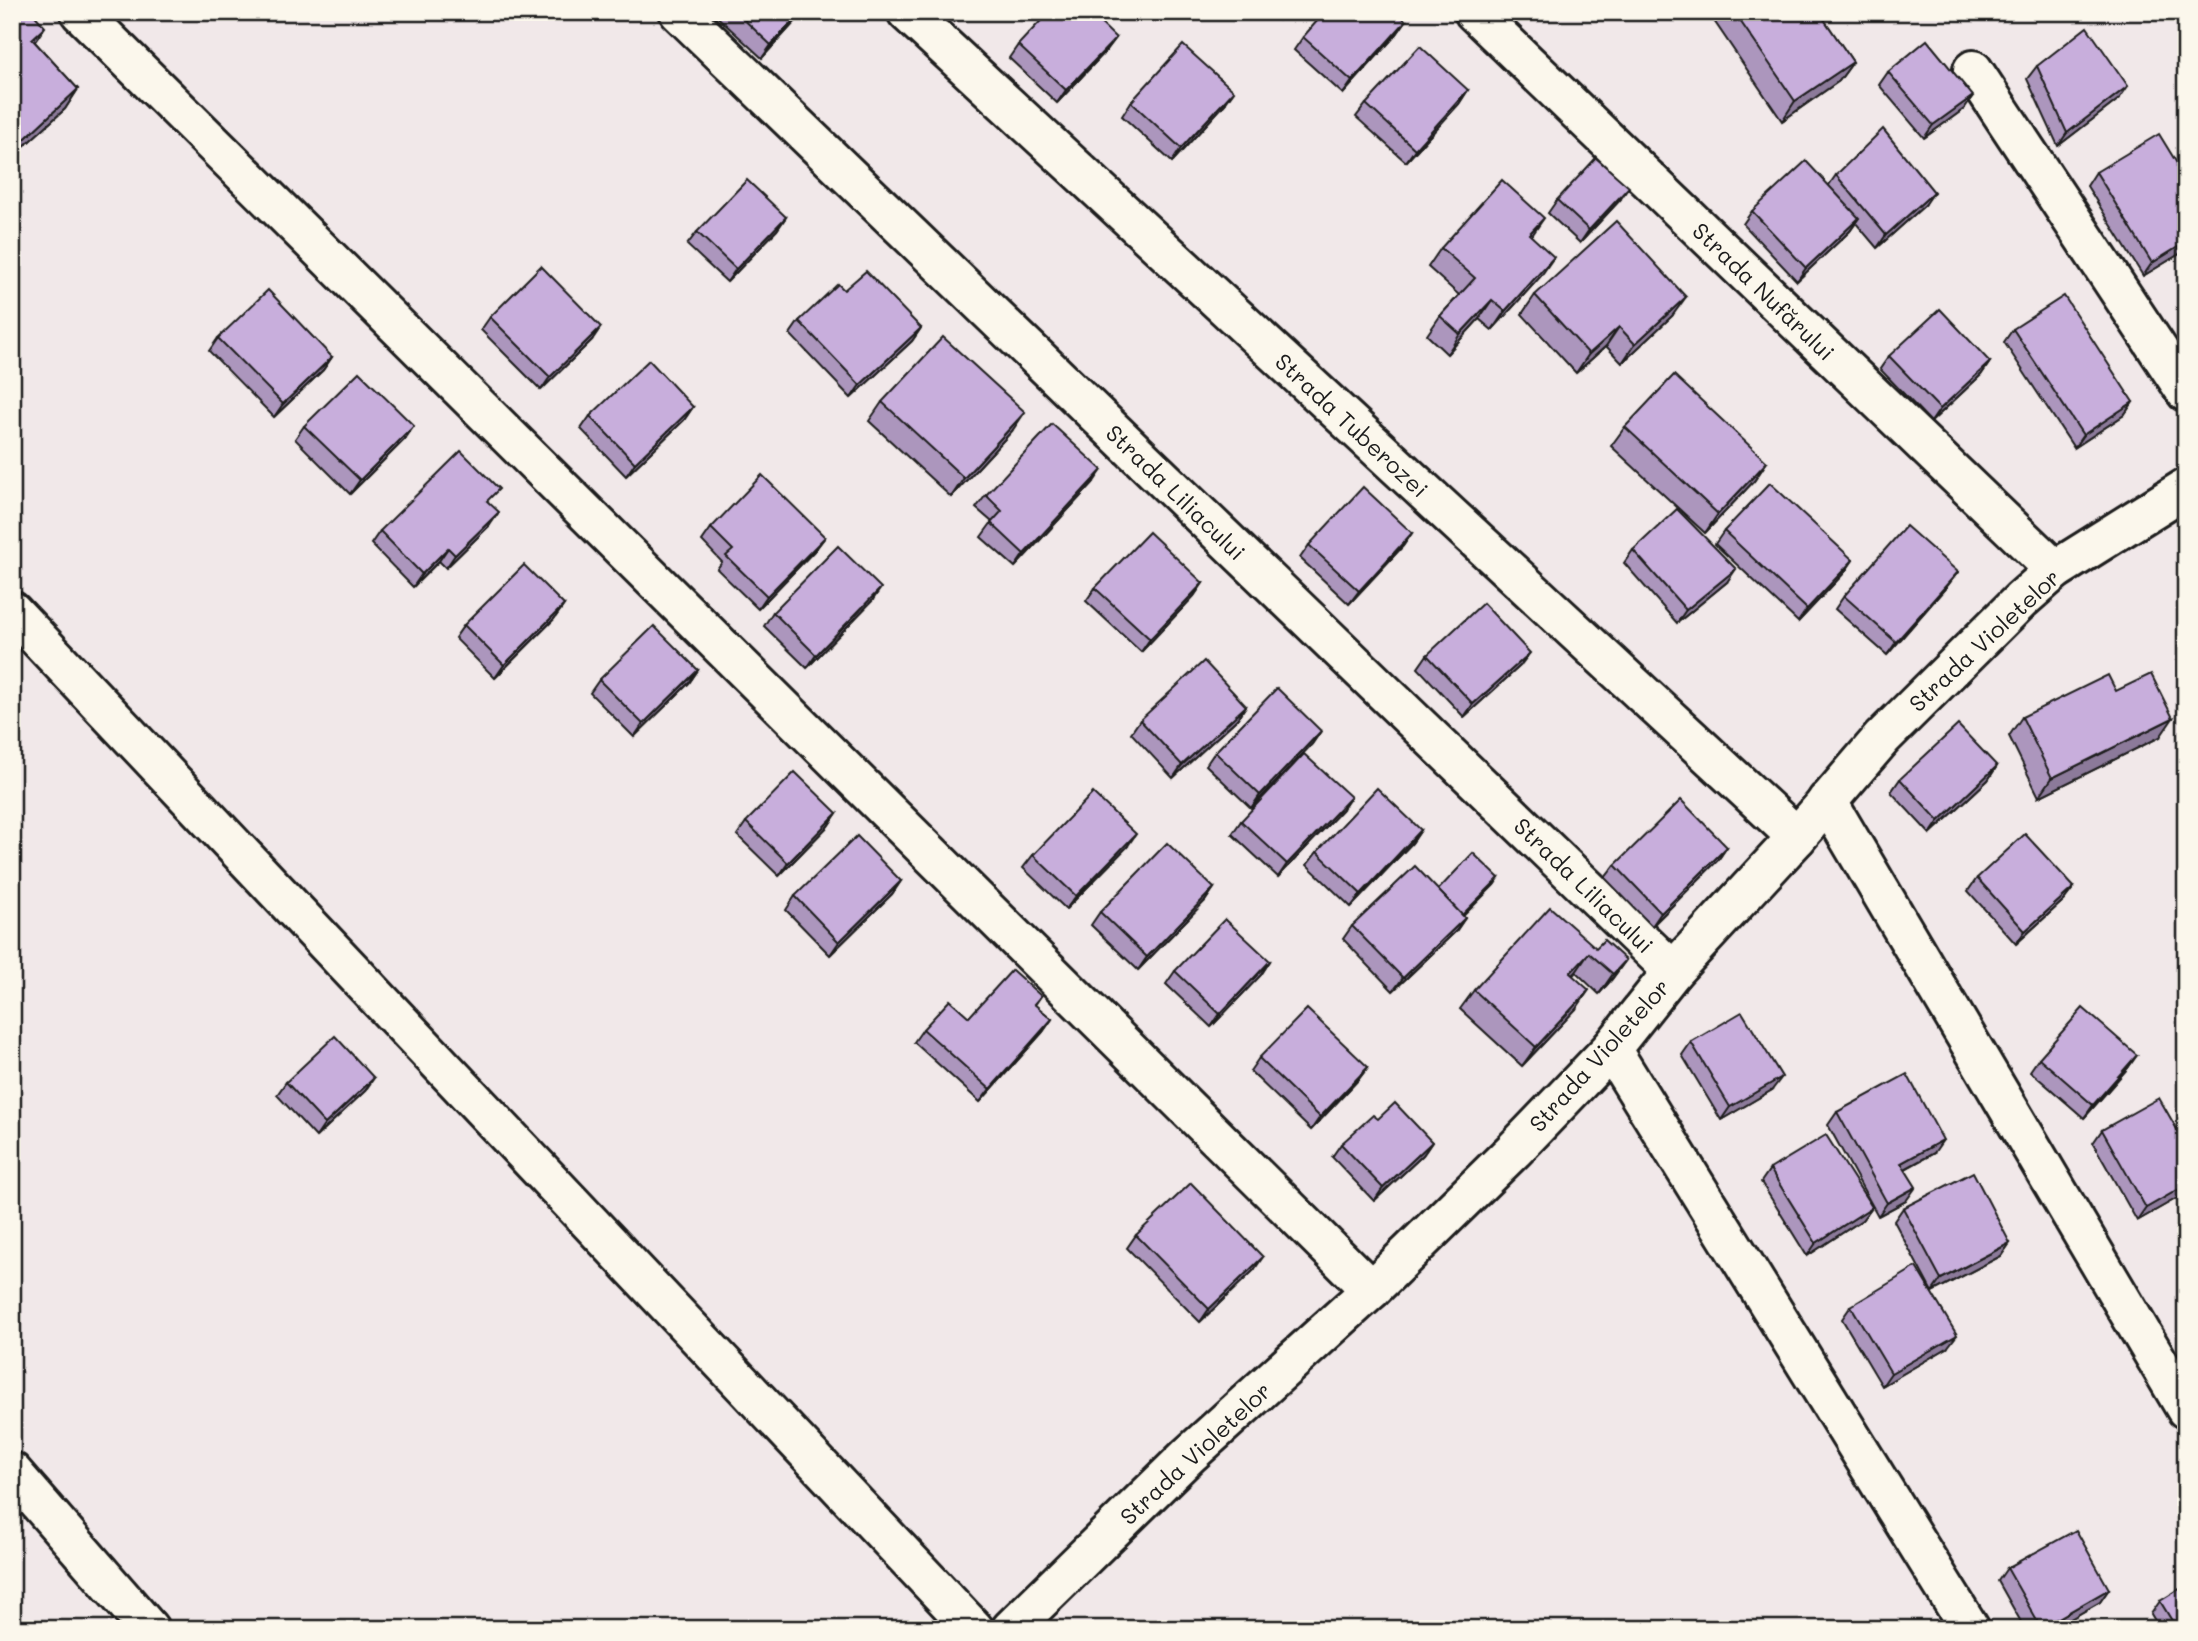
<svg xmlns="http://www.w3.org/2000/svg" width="2198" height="1641" font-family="Mali,sans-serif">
  <rect width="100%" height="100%" fill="#f1e8e9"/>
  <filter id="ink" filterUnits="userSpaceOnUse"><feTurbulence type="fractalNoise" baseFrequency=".0143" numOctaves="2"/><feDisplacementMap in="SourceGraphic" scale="14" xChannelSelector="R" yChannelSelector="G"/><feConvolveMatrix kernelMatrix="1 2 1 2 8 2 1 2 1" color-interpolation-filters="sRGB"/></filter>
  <g filter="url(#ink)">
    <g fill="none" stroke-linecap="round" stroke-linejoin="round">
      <g stroke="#1c1c1c" stroke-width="44">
        <g id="minor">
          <polyline points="80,12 1371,1290"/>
          <polyline points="679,12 1673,971"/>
          <polyline points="907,12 1797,837"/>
          <polyline points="1474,12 2055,570"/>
          <polyline points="1973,70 2186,392"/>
          <polyline points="12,611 974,1629"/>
          <polyline points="1827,801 2186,1409"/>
          <polyline points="1611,1049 1970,1629"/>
          <polyline points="12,1472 149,1629"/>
          <polyline points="1011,1629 1189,1455 1371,1290 1514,1150 1611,1049 1673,971 1797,837 1882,738 2021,600 2055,570 2186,488"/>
        </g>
      </g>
      <use href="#minor" stroke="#fbf7ec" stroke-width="38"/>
    </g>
    <g fill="#ac96bd" stroke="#1c1c1c" stroke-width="2">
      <polygon points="712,12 804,12 762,58"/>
      <polygon points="944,12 964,12 954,22"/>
      <polygon points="1270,12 1285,12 1278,20"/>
      <polygon points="1708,12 1819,12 1853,62 1839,81 1782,121"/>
      <polygon points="12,17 78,89 65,109 12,157"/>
      <polygon points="1406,21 1397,34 1343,94 1294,50 1303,37"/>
      <polygon points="1116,38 1106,51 1057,103 1009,58 1018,45"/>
      <polygon points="2037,66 2119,99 2058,146 2027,79"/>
      <polygon points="1888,72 1964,109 1924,138 1879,85"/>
      <polygon points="1468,90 1459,104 1406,162 1356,117 1366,104"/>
      <polygon points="1131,102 1225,104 1172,162 1122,116"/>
      <polygon points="2096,172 2186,178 2186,250 2143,276 2087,186"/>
      <polygon points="1836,175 1925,205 1877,248 1856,223 1850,231 1797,281 1743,224 1752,211 1829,185"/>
      <polygon points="1557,200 1620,200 1580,243 1548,213"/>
      <polygon points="786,217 777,230 727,282 687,245 697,232"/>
      <polygon points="1532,236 1541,276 1492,330 1479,319 1447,354 1427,335 1440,316 1459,295 1428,267 1441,248"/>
      <polygon points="844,290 921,328 912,341 851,398 790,334 799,321"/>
      <polygon points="1535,295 1672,316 1622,363 1606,346 1576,373 1522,314"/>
      <polygon points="490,317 592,340 541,390 481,330"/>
      <polygon points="2013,329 2133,402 2124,415 2074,448 2004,342"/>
      <polygon points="218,338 332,357 323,370 274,417 209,351"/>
      <polygon points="1889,356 1990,362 1981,375 1931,422 1880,369"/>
      <polygon points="882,402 1012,431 951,497 869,421"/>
      <polygon points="693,407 684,420 626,476 581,429 590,416"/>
      <polygon points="304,426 405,439 350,494 295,439"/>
      <polygon points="1625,427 1767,462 1754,481 1705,533 1611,446"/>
      <polygon points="1093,483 1015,567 981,537 992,522 976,508 986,495"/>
      <polygon points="489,503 490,525 446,568 439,561 413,587 371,544 380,531"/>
      <polygon points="711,528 825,537 815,550 758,609 717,569 722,562 702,541"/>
      <polygon points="1724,531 1853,560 1844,573 1798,622 1715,544"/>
      <polygon points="1412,533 1403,546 1349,604 1300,558 1309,545"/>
      <polygon points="1633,550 1727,582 1677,623 1624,563"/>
      <polygon points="1958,572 1948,585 1887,655 1835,609 1844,596"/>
      <polygon points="1203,583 1194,596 1141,652 1086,601 1095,588"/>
      <polygon points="872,601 807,668 764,626 773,612"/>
      <polygon points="564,605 554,619 495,678 455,638 464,625"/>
      <polygon points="2186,635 2186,654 2179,645"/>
      <polygon points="1427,655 1520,666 1464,717 1418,668"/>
      <polygon points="698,670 689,683 634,737 590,693 599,680"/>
      <polygon points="2116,691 2160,737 2039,797 2009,736 2022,717"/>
      <polygon points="1246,706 1237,719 1173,778 1131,733 1140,720"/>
      <polygon points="1321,731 1312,744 1251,808 1206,765 1215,752"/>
      <polygon points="1997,766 1988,780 1930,834 1891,792 1900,779"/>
      <polygon points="1342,810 1278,877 1232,834 1241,821"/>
      <polygon points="837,813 828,826 779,876 737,835 746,822"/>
      <polygon points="1421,830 1412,843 1351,907 1307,865 1317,852"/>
      <polygon points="1127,847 1066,909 1023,868 1033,855"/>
      <polygon points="1727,847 1718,860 1652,926 1605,878 1615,865"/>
      <polygon points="1499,878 1494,885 1463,916 1465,918 1456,931 1393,991 1343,939 1352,926 1438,890"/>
      <polygon points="1977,878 2074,887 2064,900 2016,944 1968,891"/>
      <polygon points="901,881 892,894 830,955 786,910 795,896"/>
      <polygon points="1214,888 1205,901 1138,970 1091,925 1100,912"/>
      <polygon points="1596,948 1626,960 1612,979 1599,994 1576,972 1572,975 1576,1009 1522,1066 1460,1009 1474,990"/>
      <polygon points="1270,961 1261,975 1211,1027 1166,984 1175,971"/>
      <polygon points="1041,996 1035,1005 1052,1019 1043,1032 980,1102 914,1042 923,1029"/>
      <polygon points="1691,1042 1772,1090 1721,1120 1682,1055"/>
      <polygon points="2137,1055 2128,1068 2084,1118 2030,1071 2039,1058"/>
      <polygon points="1259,1058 1368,1067 1358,1080 1311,1130 1250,1071"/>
      <polygon points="286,1082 365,1091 316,1137 277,1095"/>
      <polygon points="1837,1112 1934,1153 1905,1169 1906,1201 1878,1216 1828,1125"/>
      <polygon points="1378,1119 1432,1142 1423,1155 1374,1201 1332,1157 1341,1144"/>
      <polygon points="2102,1130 2186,1193 2137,1221 2093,1143"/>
      <polygon points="1770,1169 1872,1207 1862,1220 1807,1256 1761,1182"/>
      <polygon points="1903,1208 2010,1243 2001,1256 1932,1292 1894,1221"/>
      <polygon points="2186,1220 2186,1236 2180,1227"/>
      <polygon points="1136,1235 1254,1270 1200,1322 1127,1248"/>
      <polygon points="1851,1306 1947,1348 1882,1386 1842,1319"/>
      <polygon points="2007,1568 2109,1589 2100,1602 2053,1629 2025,1629 1998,1581"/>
      <polygon points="2160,1601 2186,1629 2160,1629 2151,1614"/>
    </g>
    <g fill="#8c7a9a" stroke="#1c1c1c" stroke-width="2">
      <polygon points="801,12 804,12 762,58 771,45"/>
      <polygon points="961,12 964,12 954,22"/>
      <polygon points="1406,21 1397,34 1343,94 1352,81"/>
      <polygon points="45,27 32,46 32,39"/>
      <polygon points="1116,38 1106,51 1057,103 1066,90"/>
      <polygon points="1853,62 1839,81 1782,121 1795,101"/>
      <polygon points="2128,86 2119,99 2058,146 2067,133"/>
      <polygon points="78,89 65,109 12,157 12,152 16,147"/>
      <polygon points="1468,90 1459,104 1406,162 1415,149"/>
      <polygon points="1234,91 1225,104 1172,162 1181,148"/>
      <polygon points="1973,96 1964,109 1924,138 1933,125"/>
      <polygon points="1629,187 1620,200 1580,243 1589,230"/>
      <polygon points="1934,192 1925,205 1877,248 1886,235"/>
      <polygon points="786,217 777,230 727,282 736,269"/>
      <polygon points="1544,218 1531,237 1529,234"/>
      <polygon points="1859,218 1850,231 1797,281 1806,268"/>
      <polygon points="2186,242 2186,250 2143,276 2152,263"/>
      <polygon points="1554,257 1541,276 1492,330 1505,311"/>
      <polygon points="1686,297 1672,316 1622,363 1635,344"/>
      <polygon points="1492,300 1479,319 1447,354 1460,334"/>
      <polygon points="601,327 592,340 541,390 550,377"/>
      <polygon points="1619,327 1606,346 1576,373 1589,354"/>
      <polygon points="921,328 912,341 851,398 860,385"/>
      <polygon points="332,357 323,370 274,417 283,404"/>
      <polygon points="1990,362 1981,375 1931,422 1940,409"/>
      <polygon points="2133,402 2124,415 2074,448 2083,435"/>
      <polygon points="693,407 684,420 626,476 635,463"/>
      <polygon points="1025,412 1012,431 951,497 964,478"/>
      <polygon points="414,426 405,439 350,494 360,480"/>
      <polygon points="1767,462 1754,481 1705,533 1718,514"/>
      <polygon points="1102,470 1093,483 1015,567 1024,554"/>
      <polygon points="499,512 490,525 446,568 455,555"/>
      <polygon points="1412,533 1403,546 1349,604 1359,591"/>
      <polygon points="825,537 815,550 758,609 767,596"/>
      <polygon points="448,548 439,561 413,587 422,574"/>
      <polygon points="1853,560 1844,573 1798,622 1807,609"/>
      <polygon points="1736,569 1727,582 1677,623 1686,610"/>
      <polygon points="1958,572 1948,585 1887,655 1896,642"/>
      <polygon points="1203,583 1194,596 1141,652 1150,639"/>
      <polygon points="881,588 872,601 807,668 816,655"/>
      <polygon points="564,605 554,619 495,678 504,665"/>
      <polygon points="1530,653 1520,666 1464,717 1473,704"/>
      <polygon points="698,670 689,683 634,737 643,724"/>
      <polygon points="1246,706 1237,719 1173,778 1182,765"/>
      <polygon points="2173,718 2160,737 2039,797 2052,778"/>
      <polygon points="1321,731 1312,744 1251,808 1260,795"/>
      <polygon points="1997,766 1988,780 1930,834 1939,821"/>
      <polygon points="1351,797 1342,810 1278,877 1287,864"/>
      <polygon points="837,813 828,826 779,876 788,863"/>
      <polygon points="1421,830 1412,843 1351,907 1361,894"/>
      <polygon points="1136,834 1127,847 1066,909 1076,896"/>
      <polygon points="1727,847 1718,860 1652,926 1661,913"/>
      <polygon points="1499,878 1494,885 1457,922 1462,916"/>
      <polygon points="901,881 892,894 830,955 839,942"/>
      <polygon points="2074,887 2064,900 2016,944 2025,931"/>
      <polygon points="1214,888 1205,901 1138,970 1147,957"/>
      <polygon points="1465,918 1456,931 1393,991 1403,978"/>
      <polygon points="1589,953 1576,972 1557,992 1570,973"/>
      <polygon points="1626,960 1612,979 1599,994 1613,974"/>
      <polygon points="1270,961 1261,975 1211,1027 1220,1014"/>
      <polygon points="1589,990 1576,1009 1522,1066 1536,1047"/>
      <polygon points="1052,1019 1043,1032 980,1102 990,1089"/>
      <polygon points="2137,1055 2128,1068 2084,1118 2093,1105"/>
      <polygon points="1368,1067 1358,1080 1311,1130 1320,1117"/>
      <polygon points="1782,1077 1772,1090 1721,1120 1730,1107"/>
      <polygon points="374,1078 365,1091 316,1137 325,1124"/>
      <polygon points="1943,1140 1934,1153 1892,1176 1901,1163"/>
      <polygon points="1432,1142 1423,1155 1374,1201 1383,1188"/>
      <polygon points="2186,1185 2186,1193 2137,1221 2146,1208"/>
      <polygon points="1916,1187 1906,1201 1878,1216 1887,1203"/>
      <polygon points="1872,1207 1862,1220 1807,1256 1816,1243"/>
      <polygon points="2010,1243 2001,1256 1932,1292 1941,1279"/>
      <polygon points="1263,1257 1254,1270 1200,1322 1209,1309"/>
      <polygon points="1957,1335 1947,1348 1882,1386 1891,1373"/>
      <polygon points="2109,1589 2100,1602 2053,1629 2040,1629"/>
    </g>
    <g fill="#c8aedc" stroke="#1c1c1c" stroke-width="2">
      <polygon points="18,12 32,12 45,27 32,39 78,89 16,147 12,142 12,17"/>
      <polygon points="736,12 801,12 771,45"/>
      <polygon points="1049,12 1089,12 1116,38 1066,90 1018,45"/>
      <polygon points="1325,12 1397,12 1406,21 1352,81 1303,37"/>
      <polygon points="1734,12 1819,12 1853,62 1795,101"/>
      <polygon points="2087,27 2128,86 2067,133 2037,66"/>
      <polygon points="1927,40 1973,96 1933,125 1888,72"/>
      <polygon points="1183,45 1234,91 1181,148 1131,102"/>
      <polygon points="1420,46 1468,90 1415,149 1366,104"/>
      <polygon points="1883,129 1934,192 1886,235 1836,175"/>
      <polygon points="2159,134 2186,178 2186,242 2152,263 2096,172"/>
      <polygon points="1596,158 1629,187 1589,230 1557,200"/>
      <polygon points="1806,161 1859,218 1806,268 1752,211"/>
      <polygon points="747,180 786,217 736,269 697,232"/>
      <polygon points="1502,180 1544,218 1529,234 1554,257 1505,311 1492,300 1460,334 1440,316 1475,278 1441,248"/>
      <polygon points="1616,221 1686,297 1635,344 1619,327 1589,354 1535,295"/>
      <polygon points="541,266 601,327 550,377 490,317"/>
      <polygon points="866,271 921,328 860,385 799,321 838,284 844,290"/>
      <polygon points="268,290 332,357 283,404 218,338"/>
      <polygon points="2064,296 2133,402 2083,435 2013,329"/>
      <polygon points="1940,309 1990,362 1940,409 1889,356"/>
      <polygon points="943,337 1025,412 964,478 882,402"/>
      <polygon points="649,360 693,407 635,463 590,416"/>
      <polygon points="359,372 414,426 360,480 304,426"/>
      <polygon points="1674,375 1767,462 1718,514 1625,427"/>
      <polygon points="1052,424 1102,470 1024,554 991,523 1002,511 986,495"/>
      <polygon points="461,451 499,489 487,501 499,512 455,555 448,548 422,574 380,531"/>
      <polygon points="762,475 825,537 767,596 726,556 733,550 711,528"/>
      <polygon points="1770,483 1853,560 1807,609 1724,531"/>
      <polygon points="1363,487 1412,533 1359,591 1309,545"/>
      <polygon points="1677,509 1736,569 1686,610 1633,550"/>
      <polygon points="1906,526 1958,572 1896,642 1844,596"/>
      <polygon points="1149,532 1203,583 1150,639 1095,588"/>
      <polygon points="838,546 881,588 816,655 773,612"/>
      <polygon points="524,565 564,605 504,665 464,625"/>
      <polygon points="1483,603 1530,653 1473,704 1427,655"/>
      <polygon points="654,626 698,670 643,724 599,680"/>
      <polygon points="1204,661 1246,706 1182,765 1140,720"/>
      <polygon points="2151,674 2173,718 2052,778 2022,717 2108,675 2116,691"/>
      <polygon points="1277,688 1321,731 1260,795 1215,752"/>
      <polygon points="1958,725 1997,766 1939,821 1900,779"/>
      <polygon points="1304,754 1351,797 1287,864 1241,821"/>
      <polygon points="795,772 837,813 788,863 746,822"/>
      <polygon points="1377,788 1421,830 1361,894 1317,852"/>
      <polygon points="1093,793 1136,834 1076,896 1033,855"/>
      <polygon points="1681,800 1727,847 1661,913 1615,865"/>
      <polygon points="2025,834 2074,887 2025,931 1977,878"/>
      <polygon points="857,836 901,881 839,942 795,896"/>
      <polygon points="1167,843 1214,888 1147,957 1100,912"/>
      <polygon points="1473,853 1499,878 1462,915 1438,890"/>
      <polygon points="1415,866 1465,918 1403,978 1352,926"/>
      <polygon points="1550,907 1596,948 1604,940 1626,960 1613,974 1589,953 1570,973 1589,990 1536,1047 1474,990"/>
      <polygon points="1225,919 1270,961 1220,1014 1175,971"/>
      <polygon points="1012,970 1041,996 1034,1004 1052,1019 990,1089 923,1029 950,1000 969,1017"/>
      <polygon points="2083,1008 2137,1055 2093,1105 2039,1058"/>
      <polygon points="1307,1009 1368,1067 1320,1117 1259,1058"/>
      <polygon points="1742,1012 1782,1077 1730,1107 1691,1042"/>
      <polygon points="335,1036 374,1078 325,1124 286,1082"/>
      <polygon points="1907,1074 1943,1140 1901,1163 1916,1187 1887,1203 1837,1112"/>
      <polygon points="2159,1098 2186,1145 2186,1185 2146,1208 2102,1130"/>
      <polygon points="1395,1103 1432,1142 1383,1188 1341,1144 1373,1115 1378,1119"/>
      <polygon points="1826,1135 1872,1207 1816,1243 1770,1169"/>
      <polygon points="1973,1172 2010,1243 1941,1279 1903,1208"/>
      <polygon points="1191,1183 1263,1257 1209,1309 1136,1235"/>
      <polygon points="1916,1267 1957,1335 1891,1373 1851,1306"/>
      <polygon points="2076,1530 2109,1589 2041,1628 2007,1568"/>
      <polygon points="2186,1585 2186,1629 2177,1629 2160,1601"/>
    </g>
  </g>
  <g text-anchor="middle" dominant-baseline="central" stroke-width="7" stroke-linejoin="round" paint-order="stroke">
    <g font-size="23" fill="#1c1c1c" stroke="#fbf7ec">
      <text transform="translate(1764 291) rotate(44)">Strada Nufărului</text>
      <text transform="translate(1352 425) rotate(43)">Strada Tuberozei</text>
      <text transform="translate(1176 492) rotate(44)">Strada Liliacului</text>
      <text transform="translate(1984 640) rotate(-43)">Strada Violetelor</text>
      <text transform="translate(1584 885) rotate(44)">Strada Liliacului</text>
      <text transform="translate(1599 1055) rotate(-48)">Strada Violetelor</text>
      <text transform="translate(1195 1453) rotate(-43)">Strada Violetelor</text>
    </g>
  </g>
  <rect width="2198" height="1641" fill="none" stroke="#fbf7ec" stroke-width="42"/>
  <rect x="21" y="21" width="2156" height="1599" fill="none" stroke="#1c1c1c" stroke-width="2.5" filter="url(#ink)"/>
</svg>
